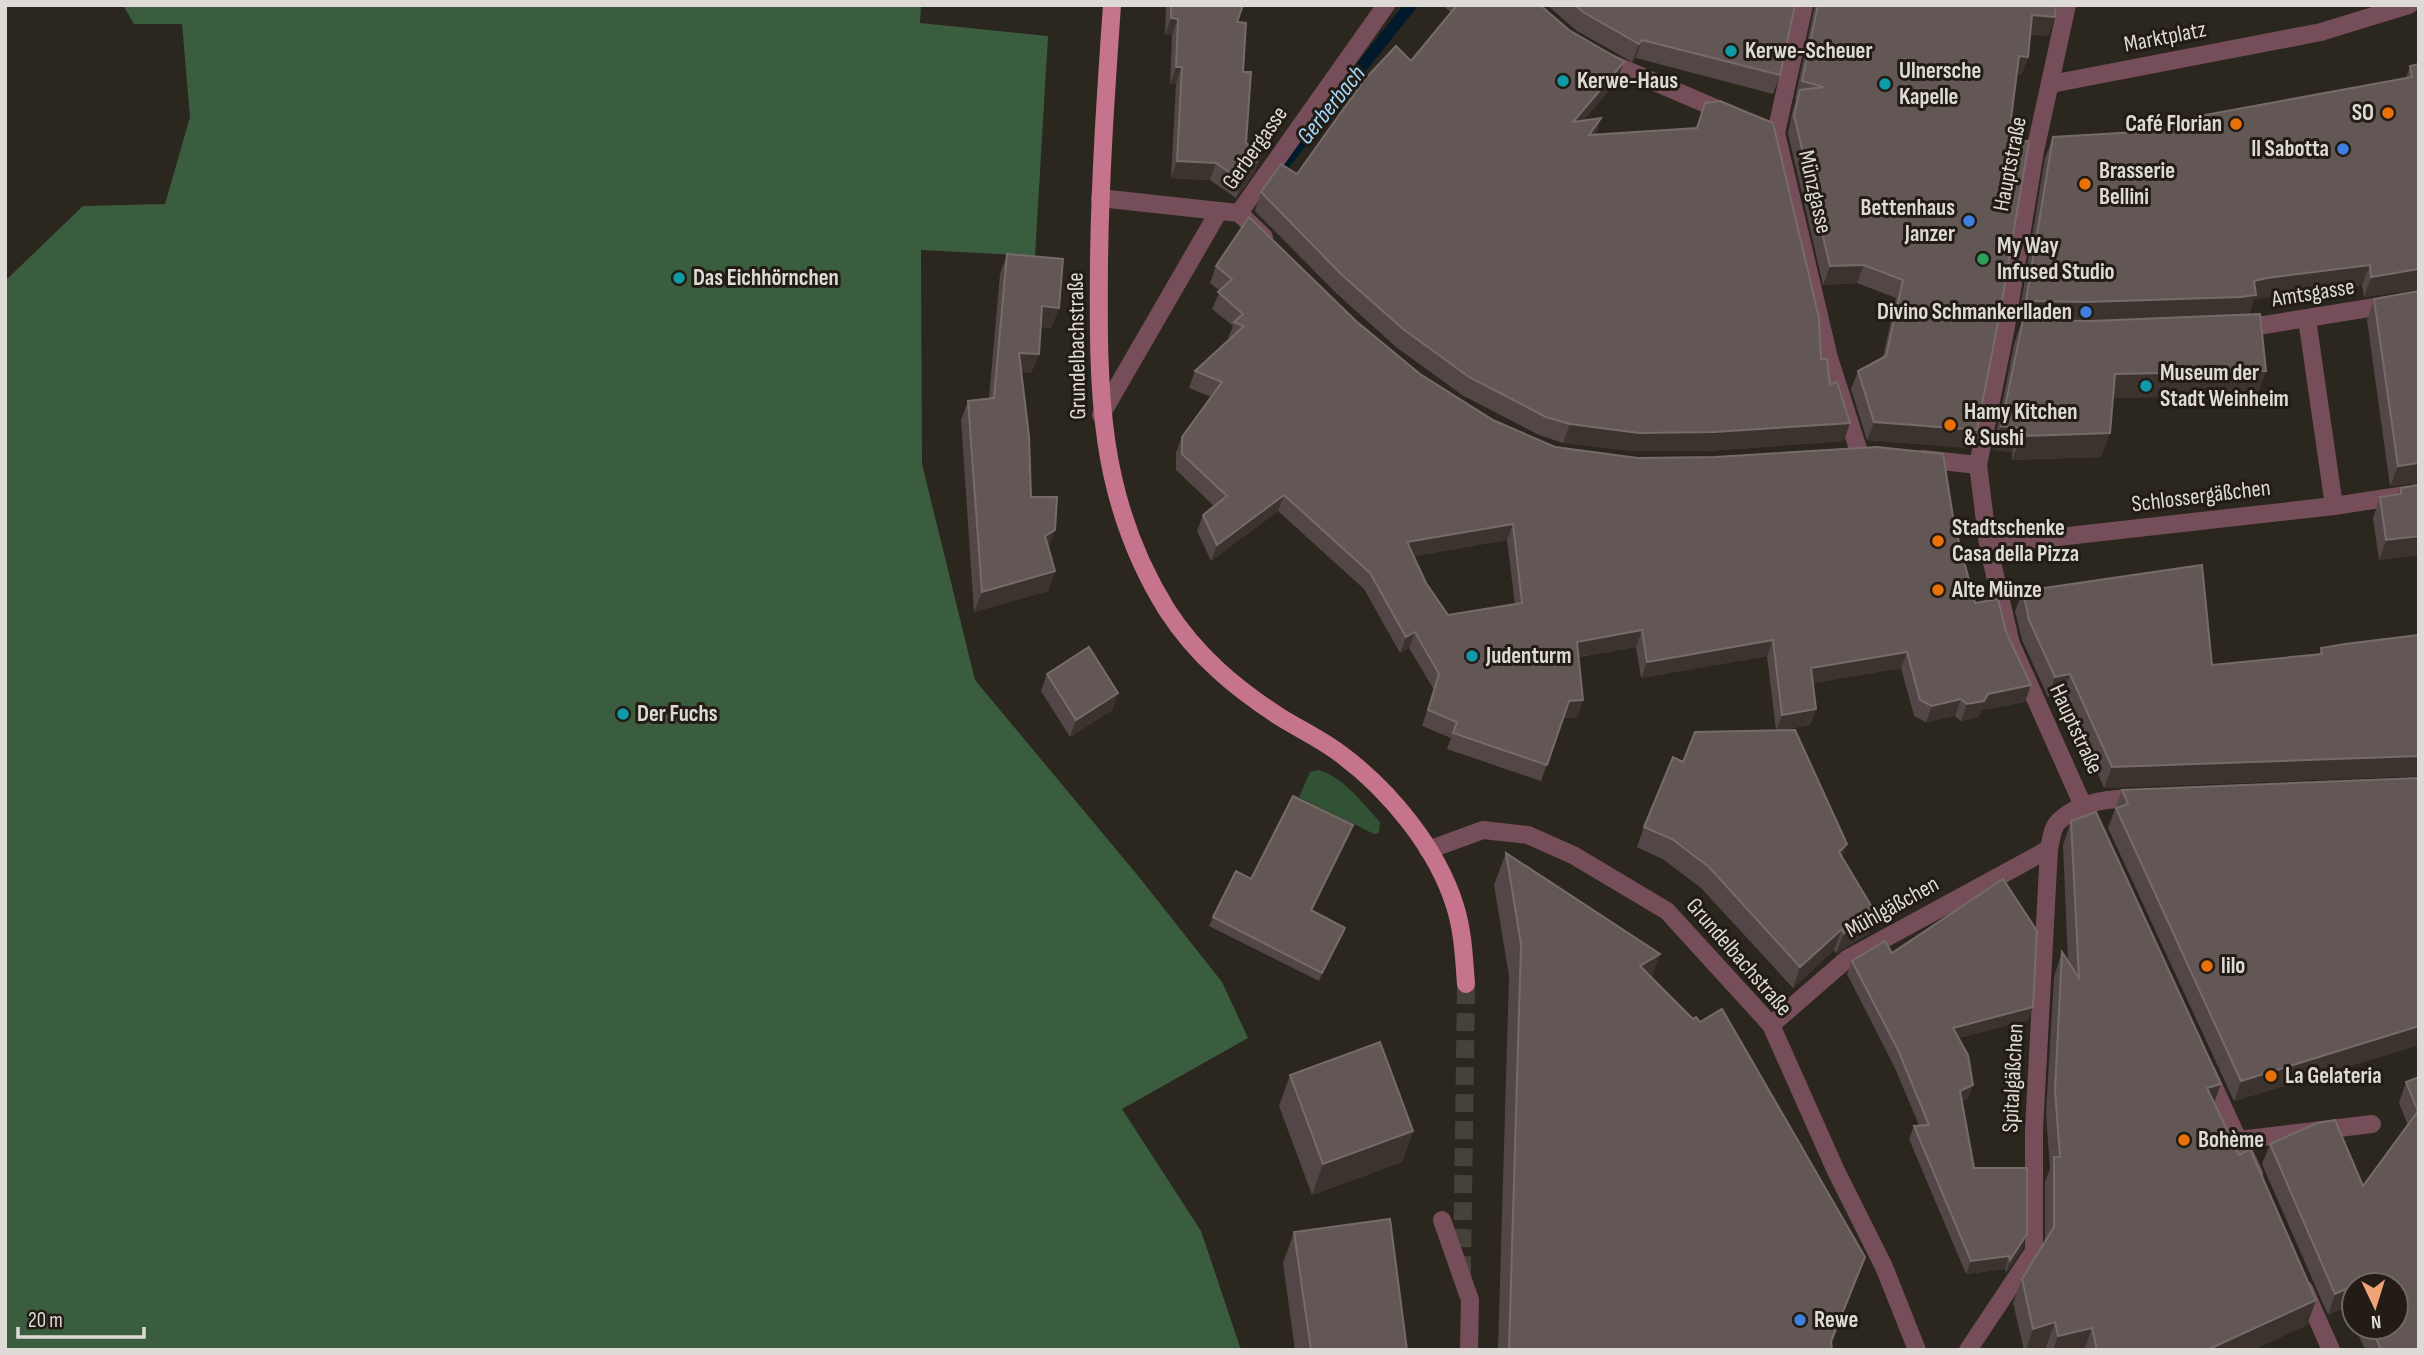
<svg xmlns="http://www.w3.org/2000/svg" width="2424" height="1355" font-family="'Sofia Sans Condensed',sans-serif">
  <rect width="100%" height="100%" fill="#2b261e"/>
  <path fill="#325236" d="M1318,770C1343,776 1363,804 1380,822L1379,833L1374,834L1299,797L1310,772Z"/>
  <polygon fill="#3b5d3f" points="123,5 921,5 920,23 1048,36 1035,256 921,250 922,464 975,680 1139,877 1222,982 1248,1038 1122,1109 1201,1231 1241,1350 5,1350 5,281 83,206 165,204 190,117 182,24 134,24"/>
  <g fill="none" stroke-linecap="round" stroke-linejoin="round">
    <polyline stroke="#001a2c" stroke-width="12" points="1280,169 1411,5"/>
    <polyline stroke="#464139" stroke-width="18" stroke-dasharray="18 9" stroke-linecap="butt" points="1462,1274 1466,984"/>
    <g stroke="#764e59" stroke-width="18">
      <polyline points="2067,5 2035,151 2005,332 1978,465 1988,545 2011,644 2097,837"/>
      <polyline points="1601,59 1727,113"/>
      <polyline points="2051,84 2321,32 2409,5"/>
      <polyline points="1753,124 1776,133 1829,358 1859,452"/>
      <polyline points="1776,133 1804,5"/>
      <polyline points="1100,198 1219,211"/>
      <polyline points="1239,213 1264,237"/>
      <polyline points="1239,213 1386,5"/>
      <polyline points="2307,319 2334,506"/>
      <polyline points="2239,329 2419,300"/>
      <polyline points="1101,415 1219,211 1239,213"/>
      <polyline points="1923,459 1978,465"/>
      <polyline points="1988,545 2334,506 2419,493"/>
      <polyline points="1428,850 1483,830 1528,835 1573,855 1667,911 1771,1025 1836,1171 1884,1267 1917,1350"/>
      <polyline points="1771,1025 1847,959 2049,849"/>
      <polyline points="2207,1072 2254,1174"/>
      <polyline points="2239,1140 2372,1124"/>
      <polyline points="1442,1220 1470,1300 1469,1350"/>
      <polyline points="2304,1289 2331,1350"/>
      <path d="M1968,1350L2034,1251V1130L2049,849C2051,841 2052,828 2058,822C2080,800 2113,798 2142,798"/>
    </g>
    <path stroke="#c5748b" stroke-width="18" d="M1112,5C1106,91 1100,177 1099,263C1098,389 1097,498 1167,610C1196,655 1235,688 1280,717C1301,730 1323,740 1342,755C1390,791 1437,848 1455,906C1463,931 1464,958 1466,984"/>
  </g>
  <g fill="#524746" fill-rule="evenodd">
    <polygon points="1166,5 1243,5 1237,22 1243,72 1246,143 1256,170 1236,198 1210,180 1171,178 1176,84 1170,84 1172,35 1165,35"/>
    <polygon points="1442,5 1540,5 1617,81 1583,121 1601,118 1595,135 1696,128 1705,103 1821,359 1830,385 1844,441 1708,451 1633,451 1563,443 1539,435 1462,395 1396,347 1336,293 1255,211 1261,192 1297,174 1411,61 1451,12"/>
    <polygon points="1547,5 1795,5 1780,75 1773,94 1636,58 1632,62 1577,31"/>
    <polygon points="1815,5 2056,5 2055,17 2048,36 2030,34 2028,57 2021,75 2017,75 1970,448 1867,440 1851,389 1858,371 1883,357 1896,298 1857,283 1823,285 1788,133 1793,109 1796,100 1795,99"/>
    <polygon points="2419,64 2419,289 2364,297 2362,285 2254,299 2249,314 2266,371 2257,395 2113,398 2101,457 2012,460 2012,452 1993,450 2014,344 2022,321 2018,321 2045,158 2053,137 2137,132 2181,124 2183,119 2406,78 2410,66"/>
    <polygon points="1007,254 1059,308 1051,328 1040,327 1039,354 1031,373 1022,373 1031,497 1055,530 1048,548 1055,571 1048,591 974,612 961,420 968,401 989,398 1000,274"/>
    <path d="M1216,266L1356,321L1420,374L1493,420L1555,447L1954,523L1975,603L2006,632L2025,702L1982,710L1978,717L1961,721L1955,716L1926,722L1914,716L1901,668L1813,683L1816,709L1810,725L1781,730L1842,857L1876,914L1868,934L1836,953L1834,950L1793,988L1701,888L1664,860L1637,847L1644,827L1683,762L1776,730L1767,656L1641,678L1636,647L1579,657L1578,717L1563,718L1541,781L1447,749L1451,738L1422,726L1434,690L1409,648L1400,653L1364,589L1278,511L1211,561L1197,531L1203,515L1214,506L1176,470V453L1182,437L1211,397L1189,388L1195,371L1230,339L1228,338L1233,326L1212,309L1220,291L1210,283ZM1507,540L1515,605L1448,615L1426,583L1414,556Z"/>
    <polygon points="2374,299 2419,483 2390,486 2367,320"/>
    <polygon points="2419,485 2419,555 2379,560 2373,518 2380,497 2398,494 2401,488"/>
    <polygon points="2023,591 2212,665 2319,655 2321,648 2419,635 2419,776 2104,788 2063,694 2048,697 2022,640 2015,611"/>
    <polygon points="1047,674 1118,693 1112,710 1070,737 1041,691"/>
    <polygon points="2419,778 2419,1045 2234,1101 2108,828 2122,790"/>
    <polygon points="2071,821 2221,1084 2214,1103 2239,1155 2316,1300 2307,1325 2252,1350 2047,1350 2046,1347 2036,1350 2024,1350 2013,1303 2022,1279 2045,1241 2045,1182 2050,1168 2046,1114 2054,977 2062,952 2068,961 2063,845"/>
    <polygon points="1353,825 1350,834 1312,911 1345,928 1342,936 1319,981 1209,926 1213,917 1251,879"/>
    <polygon points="1506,853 1652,978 1853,1289 1832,1343 1832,1350 1498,1350 1509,976 1494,885"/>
    <polygon points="1892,953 2033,1007 2028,1020 1958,1038 1973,1085 1968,1098 1962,1101 1974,1168 2023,1248 2006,1273 2005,1269 1966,1274 1909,1139 1914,1126 1919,1125 1894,1066 1847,974 1852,961"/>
    <polygon points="1290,1075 1413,1131 1402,1162 1312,1195 1279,1106"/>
    <polygon points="2419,1077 2419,1350 2365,1350 2355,1327 2396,1327 2354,1285 2354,1325 2346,1307 2328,1315 2262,1164 2270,1144 2363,1186 2408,1125 2399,1103 2406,1082"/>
    <polygon points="1294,1232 1407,1350 1295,1350 1283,1263"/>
  </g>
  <g fill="#3c332f">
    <polygon points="2032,15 2055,17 2048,36 2025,33"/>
    <polygon points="1171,18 1178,19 1172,35 1165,35"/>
    <polygon points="1642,40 1636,58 1632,62 1639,44"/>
    <polygon points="2019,56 2028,57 2021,75 2012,75"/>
    <polygon points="1624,62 1617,81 1567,140 1573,122"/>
    <polygon points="1176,67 1182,67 1176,84 1170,84"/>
    <polygon points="1601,118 1594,136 1589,135"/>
    <polygon points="1262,153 1256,170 1236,198 1242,181"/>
    <polygon points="1177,161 1216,163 1210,180 1171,178"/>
    <polygon points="1864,265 1857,283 1823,285 1830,266"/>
    <polygon points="2370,265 2362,285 2254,299 2248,315 2081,323 2018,321 2026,301 2254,281 2267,278"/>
    <polygon points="2419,269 2419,285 2417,289 2364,297 2371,277"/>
    <polygon points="1042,306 1059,308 1051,328 1034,326"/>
    <polygon points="1019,353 1039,354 1031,373 1012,373"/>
    <polygon points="2266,371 2257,395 2107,398 2115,374"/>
    <polygon points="1874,422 1977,430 1970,448 1867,440"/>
    <polygon points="1850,423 1844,441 1708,451 1633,451 1563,443 1570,424"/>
    <polygon points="2001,426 2021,428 2012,452 1993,450"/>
    <polygon points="2110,433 2101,457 2012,460 2021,436"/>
    <polygon points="2419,463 2419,483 2390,486 2398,466"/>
    <polygon points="1284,495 1278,511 1211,561 1217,545"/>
    <polygon points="1513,524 1507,540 1401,558 1407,542"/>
    <polygon points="1055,530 1048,550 1045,536"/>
    <polygon points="2419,536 2419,555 2379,560 2386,540"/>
    <polygon points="1055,571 1048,591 974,612 982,592"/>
    <polygon points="1642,630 1636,647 1571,658 1577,642"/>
    <polygon points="1415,632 1409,648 1400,653 1406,637"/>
    <polygon points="1773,640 1767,656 1641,678 1647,662"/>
    <polygon points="1907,652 1901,668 1805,685 1811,668"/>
    <polygon points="2070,674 2063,694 2048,697 2055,677"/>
    <polygon points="2031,685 2025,702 1982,710 1978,717 1961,721 1967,704 1988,694"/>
    <polygon points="1118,693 1112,710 1070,737 1076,720"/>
    <polygon points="1961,699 1955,716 1926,722 1932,706"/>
    <polygon points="1583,700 1578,717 1563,718 1569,701"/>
    <polygon points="1816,709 1810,725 1776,731 1782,715"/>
    <polygon points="2419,756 2419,776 2104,788 2112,767"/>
    <polygon points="1353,825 1350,834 1308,919 1311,910"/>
    <polygon points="1847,844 1840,864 1839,852"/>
    <polygon points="1876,914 1868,934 1836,953 1844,933"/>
    <polygon points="1345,928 1342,936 1319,981 1322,973"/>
    <polygon points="1842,929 1834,950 1793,988 1800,967"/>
    <polygon points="1660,954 1649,986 1640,966"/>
    <polygon points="2033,1007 2028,1020 1948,1041 1953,1028"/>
    <polygon points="2419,1026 2419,1045 2234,1101 2241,1081"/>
    <polygon points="2221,1084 2212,1108 2207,1088"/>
    <polygon points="1973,1085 1968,1098 1955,1104 1960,1091"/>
    <polygon points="1413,1131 1402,1162 1312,1195 1323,1164"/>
    <polygon points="2027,1234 2023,1248 2006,1273 2010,1260"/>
    <polygon points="2009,1256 2005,1269 1966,1274 1971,1261"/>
    <polygon points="1865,1257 1853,1289 1828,1350"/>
    <polygon points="2353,1286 2346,1307 2328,1315 2335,1294"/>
    <polygon points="2316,1300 2307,1325 2252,1350 2207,1350"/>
    <polygon points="2055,1322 2046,1347 2036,1350 2026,1350 2033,1329"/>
    <polygon points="2092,1328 2084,1350 2053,1350 2058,1336"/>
  </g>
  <g fill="#625755" stroke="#756b69" stroke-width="2" fill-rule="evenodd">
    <polygon points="1171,5 1243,5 1237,22 1246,23 1243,72 1251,72 1246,143 1262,153 1242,181 1216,163 1177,161 1182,67 1176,67 1178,19 1171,18"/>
    <polygon points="1457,5 1540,5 1569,30 1624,62 1573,122 1601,118 1589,135 1697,128 1705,103 1720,101 1773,123 1819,318 1821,359 1827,359 1830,385 1837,382 1850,423 1714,432 1639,433 1570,424 1546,417 1469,377 1403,329 1342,275 1261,192 1281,164 1297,174 1365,79 1396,46 1411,61"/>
    <polygon points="1575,5 1795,5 1780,75 1642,40 1639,44 1583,12"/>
    <polygon points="1818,5 2056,5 2055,17 2032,15 2028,57 2019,56 2008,142 2029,141 2000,312 1977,430 1874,422 1858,371 1886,356 1903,280 1864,265 1830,266 1794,115 1800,90 1824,87 1802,81"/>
    <polygon points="2419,64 2419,269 2371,277 2370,265 2267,278 2254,281 2256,295 2241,297 2088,302 2026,301 2053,137 2137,132 2184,124 2183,119 2412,77 2410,66"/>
    <path d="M1249,217L1356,321L1420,374L1493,420L1555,447L1638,458L1715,457L1877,447L1943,454L1954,523L1975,603L1998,599L2006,632L2031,685L1988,694L1984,701L1967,704L1961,699L1932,706L1920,700L1907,652L1811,668L1816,709L1782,715L1773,640L1647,662L1642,630L1577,642L1583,700L1569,701L1547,765L1453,733L1457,722L1428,710L1439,674L1415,632L1406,637L1370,573L1284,495L1217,545L1203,515L1227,496L1182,454V437L1222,382L1195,371L1244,326L1234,322L1243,314L1218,292L1232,279L1216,266ZM1513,524L1522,603L1448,615L1426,583L1407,542Z"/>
    <polygon points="1007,254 1063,259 1059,308 1042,306 1039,354 1019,353 1029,436 1031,497 1057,497 1055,530 1045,536 1055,571 982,592 968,401 994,398"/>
    <polygon points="2419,291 2419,463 2398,466 2374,299"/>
    <polygon points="2260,314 2266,371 2115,374 2110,433 2021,436 2021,428 2001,426 2023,320 2090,321"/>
    <polygon points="2419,485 2419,536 2386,540 2380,497 2401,494 2401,488"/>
    <polygon points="2202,565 2212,665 2322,654 2321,648 2345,644 2419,635 2419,756 2112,767 2070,674 2055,677 2029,620 2023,591"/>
    <polygon points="1089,647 1118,693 1076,720 1047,674"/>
    <polygon points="1795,730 1847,844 1839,852 1876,914 1844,933 1842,929 1800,967 1709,867 1672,839 1644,827 1673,757 1683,762 1695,732"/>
    <polygon points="2419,778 2419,1026 2241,1081 2116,808 2128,804 2122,790"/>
    <polygon points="1293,796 1353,825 1311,910 1345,928 1322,973 1213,917 1236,871 1251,879"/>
    <polygon points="2096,812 2221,1084 2207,1088 2239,1155 2250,1149 2316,1300 2207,1350 2097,1350 2092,1328 2058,1336 2055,1322 2033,1329 2022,1279 2054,1227 2054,1157 2060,1157 2055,1090 2062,952 2079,978 2071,821"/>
    <polygon points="1506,853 1660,954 1640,966 1693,1019 1696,1017 1700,1022 1722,1009 1865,1257 1831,1341 1832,1350 1509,1350 1521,944"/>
    <polygon points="2003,879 2037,931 2033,1007 1953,1028 1968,1055 1973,1085 1960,1091 1974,1168 2027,1168 2027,1234 2010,1260 2009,1256 1971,1261 1914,1126 1929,1125 1899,1052 1852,961 1885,941 1892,953"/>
    <polygon points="1380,1042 1413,1131 1323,1164 1290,1075"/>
    <polygon points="2419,1077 2419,1350 2381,1350 2371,1327 2396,1327 2396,1285 2354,1285 2354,1288 2353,1286 2335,1294 2270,1144 2317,1123 2335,1120 2363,1186 2418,1111 2406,1082"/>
    <polygon points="1390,1219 1407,1350 1311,1350 1294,1232"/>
  </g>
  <g fill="#0f9aa8" stroke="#221c14" stroke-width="2.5">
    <circle cx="1731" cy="51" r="7"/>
    <circle cx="1563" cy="81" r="7"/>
    <circle cx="1885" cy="84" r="7"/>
    <circle cx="679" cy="278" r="7"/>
    <circle cx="2146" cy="386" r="7"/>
    <circle cx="1472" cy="656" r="7"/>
    <circle cx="623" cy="714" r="7"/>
  </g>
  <g fill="#e8710a" stroke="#221c14" stroke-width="2.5">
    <circle cx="2388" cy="113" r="7"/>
    <circle cx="2236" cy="124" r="7"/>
    <circle cx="2085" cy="184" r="7"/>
    <circle cx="1950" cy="425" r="7"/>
    <circle cx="1938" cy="541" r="7"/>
    <circle cx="1938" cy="590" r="7"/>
    <circle cx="2207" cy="966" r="7"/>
    <circle cx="2271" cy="1076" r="7"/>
    <circle cx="2184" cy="1140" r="7"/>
  </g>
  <g fill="#3f7fe0" stroke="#221c14" stroke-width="2.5">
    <circle cx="2343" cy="149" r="7"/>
    <circle cx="1969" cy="221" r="7"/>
    <circle cx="2086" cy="312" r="7"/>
    <circle cx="1800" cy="1320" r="7"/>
  </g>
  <circle fill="#2e9e5b" stroke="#221c14" stroke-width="2.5" cx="1983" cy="259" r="7"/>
  <g text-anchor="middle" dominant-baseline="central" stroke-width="6" stroke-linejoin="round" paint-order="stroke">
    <g font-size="23" fill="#dedad5" stroke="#221c14">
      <text transform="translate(2165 37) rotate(-11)">Marktplatz</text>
      <text transform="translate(1255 148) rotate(-55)">Gerbergasse</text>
      <text transform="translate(2010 164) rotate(-79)">Hauptstraße</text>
      <text transform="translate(1815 192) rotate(77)">Münzgasse</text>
      <text transform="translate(2313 293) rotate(-9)">Amtsgasse</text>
      <text transform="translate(1077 346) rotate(-91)">Grundelbachstraße</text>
      <text transform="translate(2201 496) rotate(-7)">Schlossergäßchen</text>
      <text transform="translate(2076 729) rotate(65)">Hauptstraße</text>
      <text transform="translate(1892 907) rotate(-29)">Mühlgäßchen</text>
      <text transform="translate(1739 957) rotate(49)">Grundelbachstraße</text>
      <text transform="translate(2013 1078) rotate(-87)">Spitalgäßchen</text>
    </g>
    <g font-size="23" font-weight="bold" fill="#dedad5" stroke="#221c14" text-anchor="start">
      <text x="1745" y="51">Kerwe-Scheuer</text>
      <text x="1899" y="71">Ulnersche<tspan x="1899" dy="26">Kapelle</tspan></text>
      <text x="1577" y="81">Kerwe-Haus</text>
      <text x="2374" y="113" text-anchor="end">SO</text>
      <text x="2222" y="124" text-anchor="end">Café Florian</text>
      <text x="2329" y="149" text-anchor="end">Il Sabotta</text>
      <text x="2099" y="171">Brasserie<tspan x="2099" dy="26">Bellini</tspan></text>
      <text x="1955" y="208" text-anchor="end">Bettenhaus<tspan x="1955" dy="26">Janzer</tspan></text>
      <text x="1997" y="246">My Way<tspan x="1997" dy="26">Infused Studio</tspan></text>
      <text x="693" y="278">Das Eichhörnchen</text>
      <text x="2072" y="312" text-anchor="end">Divino Schmankerlladen</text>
      <text x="2160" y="373">Museum der<tspan x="2160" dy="26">Stadt Weinheim</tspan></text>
      <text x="1964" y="412">Hamy Kitchen<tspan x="1964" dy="26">&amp; Sushi</tspan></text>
      <text x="1952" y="528">Stadtschenke<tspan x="1952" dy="26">Casa della Pizza</tspan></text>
      <text x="1952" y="590">Alte Münze</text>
      <text x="1486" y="656">Judenturm</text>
      <text x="637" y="714">Der Fuchs</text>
      <text x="2221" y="966">lilo</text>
      <text x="2285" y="1076">La Gelateria</text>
      <text x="2198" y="1140">Bohème</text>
      <text x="1814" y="1320">Rewe</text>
    </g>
    <g font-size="24" font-style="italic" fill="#a2d8fc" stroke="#221c14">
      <text transform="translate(1331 105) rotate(-51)">Gerberbach</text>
    </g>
  </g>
  <rect width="2424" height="1355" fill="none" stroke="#dedad5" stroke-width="14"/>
  <g transform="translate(2375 1306) rotate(176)"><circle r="33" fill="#221c14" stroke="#6d6861" stroke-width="2"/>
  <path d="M0-5L12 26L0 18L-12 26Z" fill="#efa377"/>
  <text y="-10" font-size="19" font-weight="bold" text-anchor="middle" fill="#dedad5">N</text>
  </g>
  <path d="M18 1327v10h126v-10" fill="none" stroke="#dedad5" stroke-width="3.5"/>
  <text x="28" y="1327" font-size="21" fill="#dedad5" stroke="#221c14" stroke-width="5" paint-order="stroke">20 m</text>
</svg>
